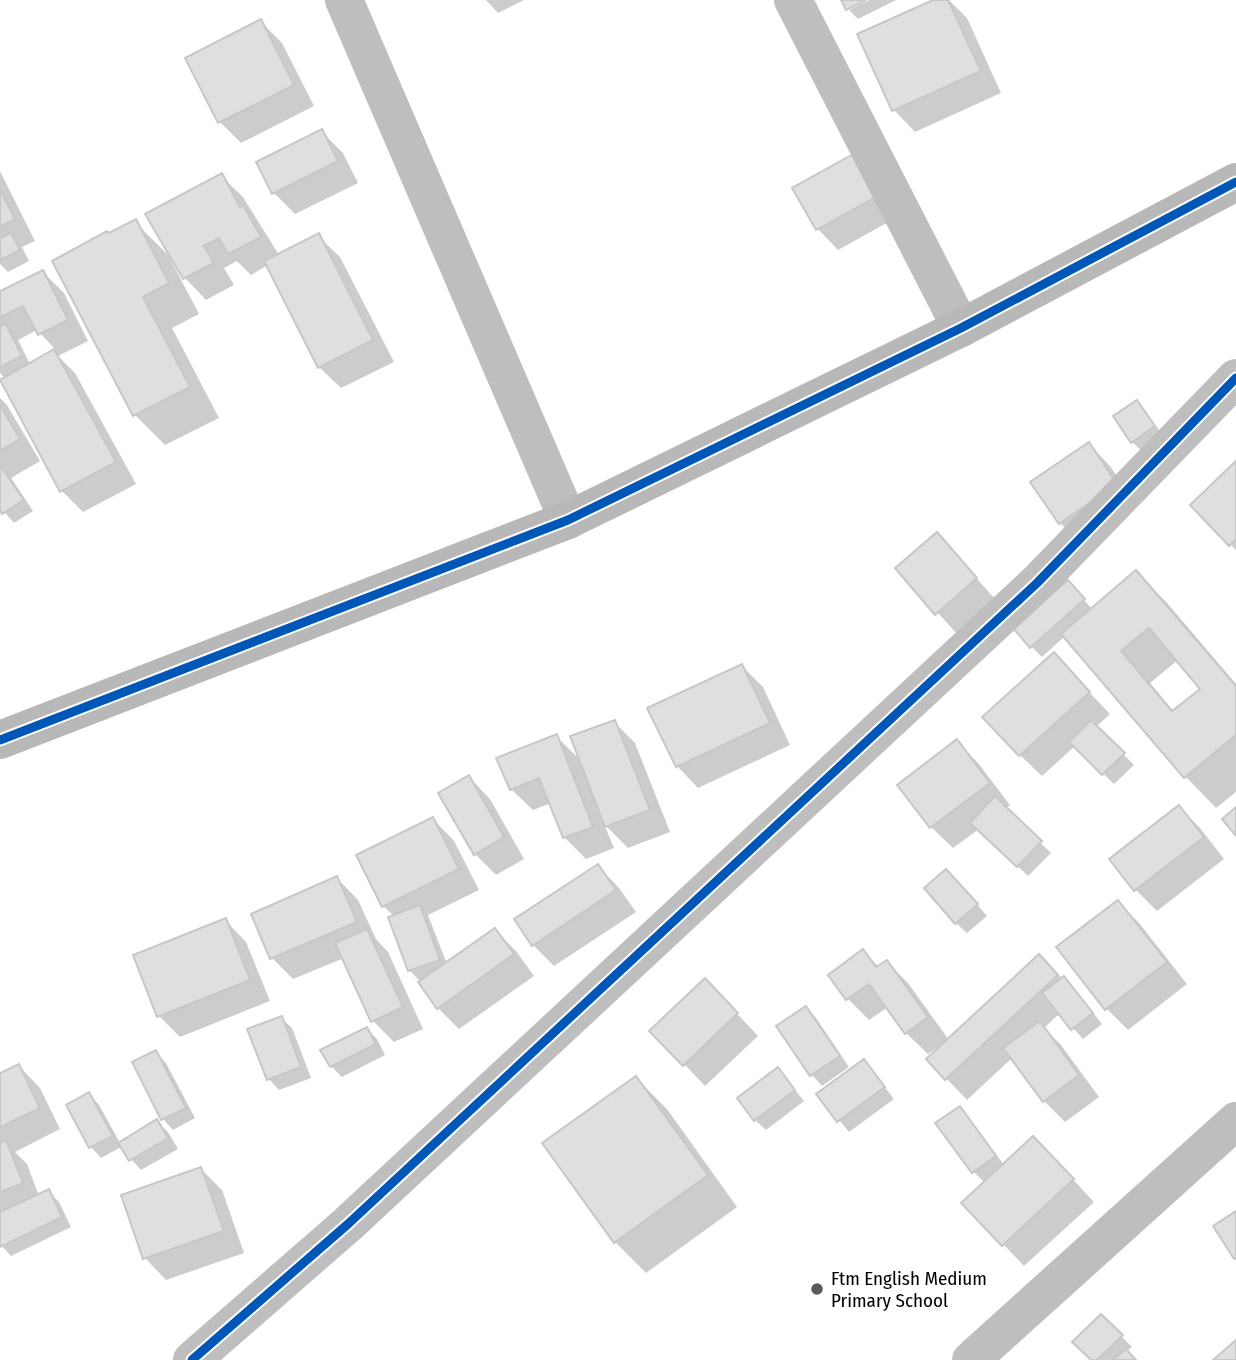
<svg xmlns="http://www.w3.org/2000/svg" width="1236" height="1360" font-family="'Fira Sans Condensed',sans-serif">
  <rect width="100%" height="100%" fill="#fff"/>
  <g fill="#0003" fill-rule="evenodd">
    <polygon points="486,0 524,0 498,13"/>
    <polygon points="869,0 896,0 858,19 849,10"/>
    <polygon points="937,0 949,0 967,18 1001,93 915,132 894,110"/>
    <polygon points="260,21 282,43 314,106 241,143 220,122"/>
    <polygon points="321,131 343,153 358,183 295,214 274,193"/>
    <polygon points="0,171 35,241 22,247 29,261 8,272 0,264"/>
    <polygon points="878,175 901,215 838,250 817,228"/>
    <polygon points="221,176 243,197 279,255 318,236 340,257 394,362 341,388 319,367 268,265 251,275 237,261 224,268 234,285 206,300 185,278 147,215"/>
    <polygon points="135,222 168,255 199,314 172,328 219,418 165,445 135,415 109,235"/>
    <path d="M43,272L64,293L88,341L58,356L75,373L136,484L83,512L62,491L5,378L0,373V293ZM37,330L56,350L30,364L18,340Z"/>
    <polygon points="0,398 7,405 40,461 11,478 33,511 14,523 0,507"/>
    <polygon points="1137,402 1165,437 1143,452 1132,442"/>
    <polygon points="1089,444 1110,466 1137,506 1082,544 1060,523"/>
    <polygon points="1236,463 1236,550 1192,505"/>
    <polygon points="937,535 997,601 958,635 897,568"/>
    <path d="M1136,572L1167,603L1236,684V792L1216,808L1186,777L1065,636L1042,657L1031,646L1078,593L1092,609ZM1178,660L1202,689L1174,712L1150,683Z"/>
    <polygon points="1054,655 1110,714 1096,727 1134,765 1114,784 1075,746 1042,776 1020,755"/>
    <polygon points="742,666 763,687 790,745 698,788 677,766"/>
    <polygon points="614,722 635,743 670,832 628,848 604,824 614,848 586,859 564,837 551,803 533,810 511,789 556,736 581,761"/>
    <polygon points="957,742 978,763 1010,805 1005,809 1051,853 1028,876 979,829 953,848 931,827"/>
    <polygon points="469,777 490,799 524,859 496,875 475,854"/>
    <polygon points="1179,807 1200,828 1224,859 1157,911 1136,890 1112,860"/>
    <polygon points="433,819 454,841 479,890 428,915 447,964 495,930 516,951 534,976 459,1029 438,1008 421,982 409,970 394,916 383,906"/>
    <polygon points="598,866 619,888 636,912 554,966 533,945"/>
    <polygon points="337,878 358,900 376,939 388,952 423,1029 394,1042 373,1021 344,958 293,979 272,958"/>
    <polygon points="957,881 987,916 967,933 956,923"/>
    <polygon points="1118,902 1139,923 1187,984 1128,1030 1107,1009 1058,948"/>
    <polygon points="225,920 246,942 270,1001 180,1037 159,1016"/>
    <polygon points="863,951 879,967 887,962 908,983 949,1040 1039,957 1074,989 1102,1024 1083,1039 1060,1013 1044,1028 1061,1045 1099,1097 1065,1122 1044,1101 1012,1058 967,1100 946,1078 942,1044 928,1054 906,1033 888,1007 869,1020 848,999 831,975"/>
    <polygon points="726,1002 758,1036 705,1086 684,1064"/>
    <polygon points="805,1008 816,1018 849,1067 822,1086 812,1075 778,1026"/>
    <polygon points="281,1018 292,1028 311,1078 279,1090 269,1079"/>
    <polygon points="367,1029 377,1039 385,1055 342,1077 331,1066"/>
    <polygon points="155,1052 166,1063 195,1118 173,1130 163,1119"/>
    <polygon points="864,1061 894,1099 849,1132 818,1094"/>
    <polygon points="19,1066 40,1088 60,1129 15,1152 27,1164 39,1196 48,1191 59,1202 71,1227 11,1256 0,1244 0,1075"/>
    <polygon points="778,1069 804,1101 766,1130 755,1120"/>
    <polygon points="636,1078 667,1109 737,1207 646,1273 615,1242"/>
    <polygon points="89,1094 99,1105 120,1143 157,1122 168,1132 178,1149 141,1170 131,1159 123,1146 101,1158 91,1147"/>
    <polygon points="960,1108 970,1119 1004,1165 1054,1159 1094,1202 1024,1266 964,1203 985,1183 974,1172"/>
    <polygon points="201,1169 222,1190 244,1253 166,1280 145,1258 124,1196"/>
    <polygon points="1101,1316 1132,1347 1126,1352 1134,1360 1093,1360"/>
  </g>
  <g fill="#dfdfdf" stroke="#c7c7c7" stroke-width="2" fill-rule="evenodd">
    <polygon points="841,0 866,0 846,10"/>
    <polygon points="933,0 948,0 981,71 892,111 857,34"/>
    <polygon points="261,19 294,85 218,123 185,58"/>
    <polygon points="322,129 338,161 272,194 256,162"/>
    <polygon points="857,152 881,194 816,230 792,188"/>
    <polygon points="222,173 240,207 243,205 261,237 228,254 219,238 204,246 214,263 183,279 145,214"/>
    <polygon points="0,190 15,219 0,227"/>
    <polygon points="136,219 169,283 143,297 190,387 133,416 52,261 107,231 109,233"/>
    <polygon points="11,233 20,250 0,260 0,238"/>
    <polygon points="319,233 373,340 318,368 264,261"/>
    <polygon points="43,270 68,320 38,335 23,306 0,317 0,291"/>
    <polygon points="6,324 22,356 0,367 0,326"/>
    <polygon points="54,349 116,462 60,492 0,380"/>
    <polygon points="1137,400 1155,426 1131,443 1113,416"/>
    <polygon points="0,405 20,439 0,451"/>
    <polygon points="1089,442 1117,484 1059,524 1030,482"/>
    <polygon points="1236,461 1236,539 1229,546 1190,505"/>
    <polygon points="0,465 24,500 2,514 0,510"/>
    <polygon points="937,532 977,578 935,615 895,568"/>
    <path d="M1136,570L1236,686V735L1184,778L1061,634ZM1149,628L1200,689L1172,711L1121,651Z"/>
    <polygon points="1068,580 1085,599 1030,648 1013,628"/>
    <polygon points="1054,652 1090,692 1019,756 982,717"/>
    <polygon points="742,664 770,723 676,767 647,708"/>
    <polygon points="615,720 650,810 605,827 570,736"/>
    <polygon points="1091,720 1125,753 1102,775 1069,742"/>
    <polygon points="557,734 593,827 563,838 539,778 510,790 496,758"/>
    <polygon points="957,739 990,783 930,828 897,785"/>
    <polygon points="469,775 504,837 474,855 438,793"/>
    <polygon points="995,796 1042,841 1017,867 970,823"/>
    <polygon points="1179,805 1204,837 1134,891 1109,859"/>
    <polygon points="1236,807 1236,836 1222,819"/>
    <polygon points="433,817 459,869 382,907 356,855"/>
    <polygon points="598,864 616,890 532,946 514,919"/>
    <polygon points="946,869 978,904 955,924 924,888"/>
    <polygon points="337,876 357,922 270,959 251,914"/>
    <polygon points="1118,900 1167,962 1105,1010 1056,947"/>
    <polygon points="420,905 440,960 408,971 388,917"/>
    <polygon points="226,918 250,980 157,1017 133,955"/>
    <polygon points="495,928 514,954 437,1009 418,982"/>
    <polygon points="367,929 403,1007 371,1022 335,943"/>
    <polygon points="863,949 876,967 887,960 928,1017 905,1034 869,984 846,1000 828,975"/>
    <polygon points="1039,954 1058,975 945,1080 926,1059"/>
    <polygon points="1064,976 1093,1013 1071,1030 1042,993"/>
    <polygon points="705,978 738,1013 683,1066 649,1031"/>
    <polygon points="806,1006 840,1056 810,1076 776,1026"/>
    <polygon points="282,1016 301,1067 267,1080 247,1029"/>
    <polygon points="1040,1021 1079,1075 1043,1102 1003,1048"/>
    <polygon points="367,1027 376,1044 330,1067 320,1050"/>
    <polygon points="156,1050 186,1108 161,1120 132,1062"/>
    <polygon points="864,1059 885,1087 837,1122 816,1094"/>
    <polygon points="19,1064 40,1108 0,1127 0,1073"/>
    <polygon points="778,1067 795,1090 754,1121 737,1098"/>
    <polygon points="636,1076 708,1175 614,1243 542,1143"/>
    <polygon points="89,1092 113,1136 89,1148 66,1105"/>
    <polygon points="960,1106 996,1156 972,1173 935,1123"/>
    <polygon points="157,1119 168,1138 129,1161 118,1143"/>
    <polygon points="1033,1136 1074,1179 1002,1246 961,1203"/>
    <polygon points="6,1140 23,1183 0,1192 0,1143"/>
    <polygon points="201,1167 224,1231 143,1259 121,1195"/>
    <polygon points="49,1189 62,1217 0,1247 0,1212"/>
    <polygon points="1236,1211 1236,1258 1234,1259 1213,1226"/>
    <polygon points="1101,1314 1123,1335 1097,1360 1091,1360 1072,1342"/>
    <polygon points="1236,1340 1236,1360 1213,1360"/>
    <polygon points="1126,1349 1136,1360 1113,1360"/>
  </g>
  <g fill="none" stroke-linecap="round" stroke-linejoin="round">
    <g stroke="#bebebe" stroke-width="38">
      <polyline points="344,0 568,520"/>
      <polyline points="793,0 961,328"/>
      <polyline points="192,1360 348,1224 1037,583 1236,378"/>
      <polyline points="971,1360 1236,1121"/>
    </g>
    <polyline stroke="#b8b8b8" stroke-width="38" points="0,740 568,520 961,328 1236,182"/>
    <g stroke="#fff" stroke-width="13">
      <g id="cycleway">
        <polyline points="0,740 568,520 961,328 1236,182"/>
        <polyline points="192,1360 348,1224 1037,583 1236,378"/>
      </g>
    </g>
    <use href="#cycleway" stroke="#0057b8" stroke-width="9"/>
  </g>
  <circle fill="#595959" stroke="#fff" stroke-width="2.5" cx="817" cy="1289" r="7"/>
  <g text-anchor="middle" dominant-baseline="central" stroke-width="5" stroke-linejoin="round" paint-order="stroke">
    <g font-size="19" fill="#000" stroke="#fff" text-anchor="start">
      <text x="831" y="1278">Ftm English Medium<tspan x="831" dy="22">Primary School</tspan></text>
    </g>
  </g>
</svg>
